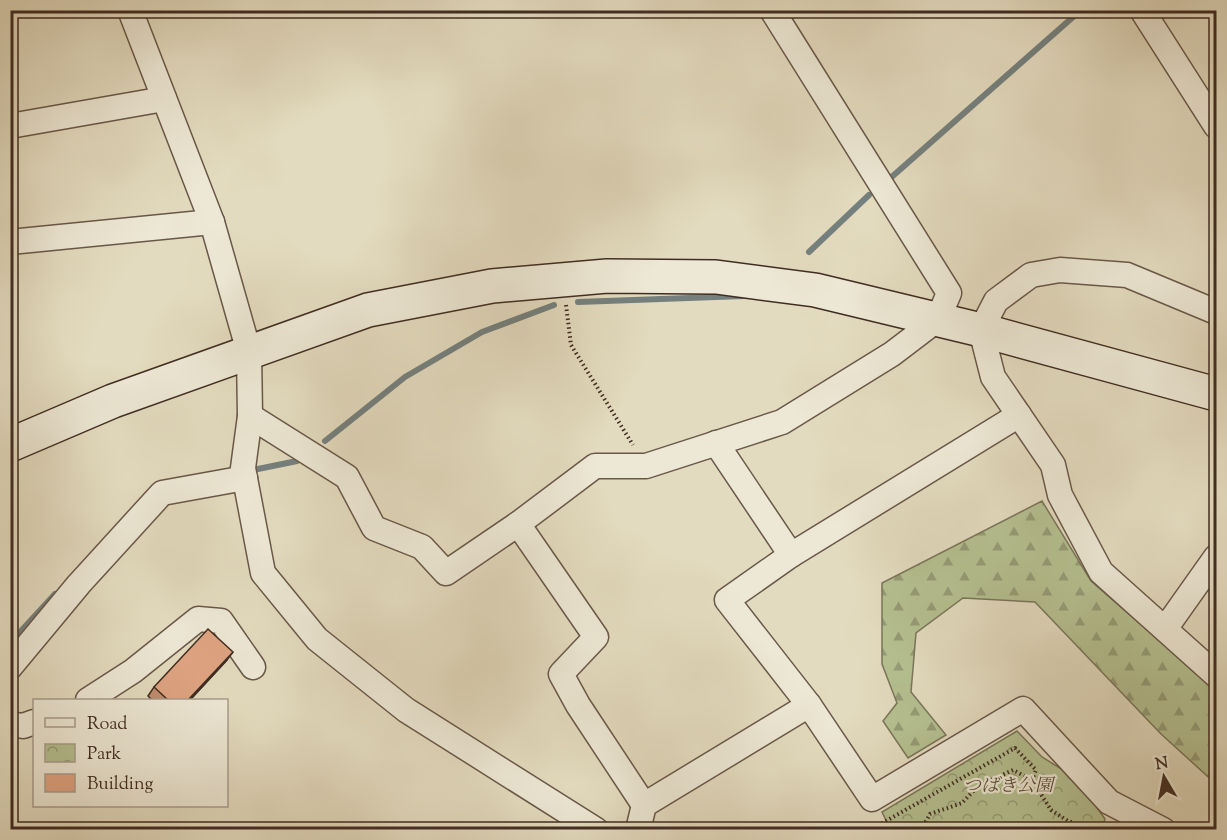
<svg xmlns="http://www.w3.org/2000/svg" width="1227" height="840" font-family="'Sorts Mill Goudy','Noto Serif JP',serif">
  <defs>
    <pattern id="forest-firs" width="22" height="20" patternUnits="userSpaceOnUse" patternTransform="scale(1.5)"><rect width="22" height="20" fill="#b5c091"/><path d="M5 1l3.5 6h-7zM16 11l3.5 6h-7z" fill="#959c76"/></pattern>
    <pattern id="park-crowns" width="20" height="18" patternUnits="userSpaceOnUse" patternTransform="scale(1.5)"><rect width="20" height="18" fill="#b5c091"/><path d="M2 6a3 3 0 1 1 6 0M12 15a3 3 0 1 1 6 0" fill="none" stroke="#959c76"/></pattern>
  </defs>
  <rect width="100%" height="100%" fill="#e3dbbf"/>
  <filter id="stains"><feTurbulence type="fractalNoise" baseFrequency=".00333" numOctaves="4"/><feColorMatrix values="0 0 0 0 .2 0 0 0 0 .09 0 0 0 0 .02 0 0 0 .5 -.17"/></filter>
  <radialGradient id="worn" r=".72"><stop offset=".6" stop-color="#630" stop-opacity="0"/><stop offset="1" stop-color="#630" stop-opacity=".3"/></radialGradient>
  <polygon fill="url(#forest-firs)" stroke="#7a765a" stroke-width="1.5" points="1042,501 1091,581 1216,690 1216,784 1161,734 1035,602 963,598 916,633 911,692 946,735 908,758 883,721 897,703 882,664 882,583"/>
  <polygon fill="url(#park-crowns)" stroke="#7a765a" stroke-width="1.5" points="1017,731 1042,757 1076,778 1105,819 1102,830 891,830 882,812"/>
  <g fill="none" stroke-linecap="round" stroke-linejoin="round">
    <g stroke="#75807e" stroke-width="6">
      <polyline points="886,182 1081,10"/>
      <polyline points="809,252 869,195"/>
      <polyline points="578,302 744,296"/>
      <polyline points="325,441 405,377 482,332 554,305"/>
      <polyline points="258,469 297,461"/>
      <polyline points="10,643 55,594"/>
    </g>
    <g stroke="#695849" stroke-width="27">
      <g id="street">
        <polyline points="130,10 212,222 249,352 250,416 243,468 263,573 317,639 406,710 596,830"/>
        <polyline points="1142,10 1216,126"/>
        <polyline points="10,126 164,99"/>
        <polyline points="10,242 212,222"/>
        <polyline points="1216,312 1127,275 1060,270 1031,275 996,301 981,330 993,377 1053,465 1060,495 1101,572 1216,675"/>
        <polyline points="250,416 347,477 374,528 422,547 446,573 518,524 595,466 646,466 782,422 892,354 938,319 949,293 772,10"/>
        <polyline points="716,443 791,555"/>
        <polyline points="518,524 596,637 561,674 578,705 644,805"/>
        <polyline points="1165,629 1216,557"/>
        <polyline points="10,667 79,584 162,493 245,478"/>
        <polyline points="88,700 133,671 198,619 221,621 253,667"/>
        <polyline points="809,705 727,600 791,555 1019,415"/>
        <polyline points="10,724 23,726 34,722"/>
        <polyline points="638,830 644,805 809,705 872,799 1023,709 1109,802 1163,830"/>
      </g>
    </g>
    <g stroke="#402d22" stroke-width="36">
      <polyline id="secondary" points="10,445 113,401 368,310 492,286 607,276 716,277 815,290 981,330 1216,394"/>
    </g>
    <g stroke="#402d22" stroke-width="4" stroke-dasharray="1.5 3" stroke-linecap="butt">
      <polyline points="566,305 571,345 633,445"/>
      <polyline points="870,830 1015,748 1036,770 1032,780"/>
      <polyline points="921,830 930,814 962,803 978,786 1013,770 1032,780 1051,810 1068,821 1095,830"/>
    </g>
    <use href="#street" stroke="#ede8d5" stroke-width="24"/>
    <use href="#secondary" stroke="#ede8d5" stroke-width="33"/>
  </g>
  <polygon fill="#c08d70" stroke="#402d22" stroke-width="1.5" points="227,660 190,700 152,700 148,696 154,687"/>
  <polygon fill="#9c735b" stroke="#402d22" stroke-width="1.5" points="233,652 227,660 190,700 188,700"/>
  <polygon fill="#dfa482" stroke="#402d22" stroke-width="1.5" points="208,629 233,652 188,700 168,700 154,687"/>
  <g text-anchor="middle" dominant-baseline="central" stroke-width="4.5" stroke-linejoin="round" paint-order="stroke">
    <g font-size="18" font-style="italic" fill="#574a38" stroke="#ede8d5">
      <text x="1008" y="787">つばき公園</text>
    </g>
  </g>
  <rect width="1227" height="840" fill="none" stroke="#e3dbbf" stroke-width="36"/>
  <rect x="12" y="12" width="1203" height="816" fill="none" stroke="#402d22" stroke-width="3"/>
  <rect x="18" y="18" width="1191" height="804" fill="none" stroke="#402d22" stroke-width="1.5"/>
  <rect x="33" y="699" width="195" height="108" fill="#ede8d5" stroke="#a89d8d" stroke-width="1.5"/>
  <rect x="45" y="718" width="30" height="9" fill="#ede8d5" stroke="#a89d8d" stroke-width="1.5"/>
  <text x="87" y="729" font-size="18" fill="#402d22">Road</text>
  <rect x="45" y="744" width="30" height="18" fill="url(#park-crowns)" stroke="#a89d8d" stroke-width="1.5"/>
  <text x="87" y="759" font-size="18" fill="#402d22">Park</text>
  <rect x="45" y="774" width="30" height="18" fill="#dfa482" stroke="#a89d8d" stroke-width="1.5"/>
  <text x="87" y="789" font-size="18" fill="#402d22">Building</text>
  <g transform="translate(1164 777) rotate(350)" stroke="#ede8d5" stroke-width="4.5" paint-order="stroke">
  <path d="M0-4.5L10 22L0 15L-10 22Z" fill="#402d22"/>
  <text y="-9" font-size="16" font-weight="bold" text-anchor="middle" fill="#402d22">N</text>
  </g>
  <rect width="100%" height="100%" filter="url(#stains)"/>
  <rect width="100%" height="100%" fill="url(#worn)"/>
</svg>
